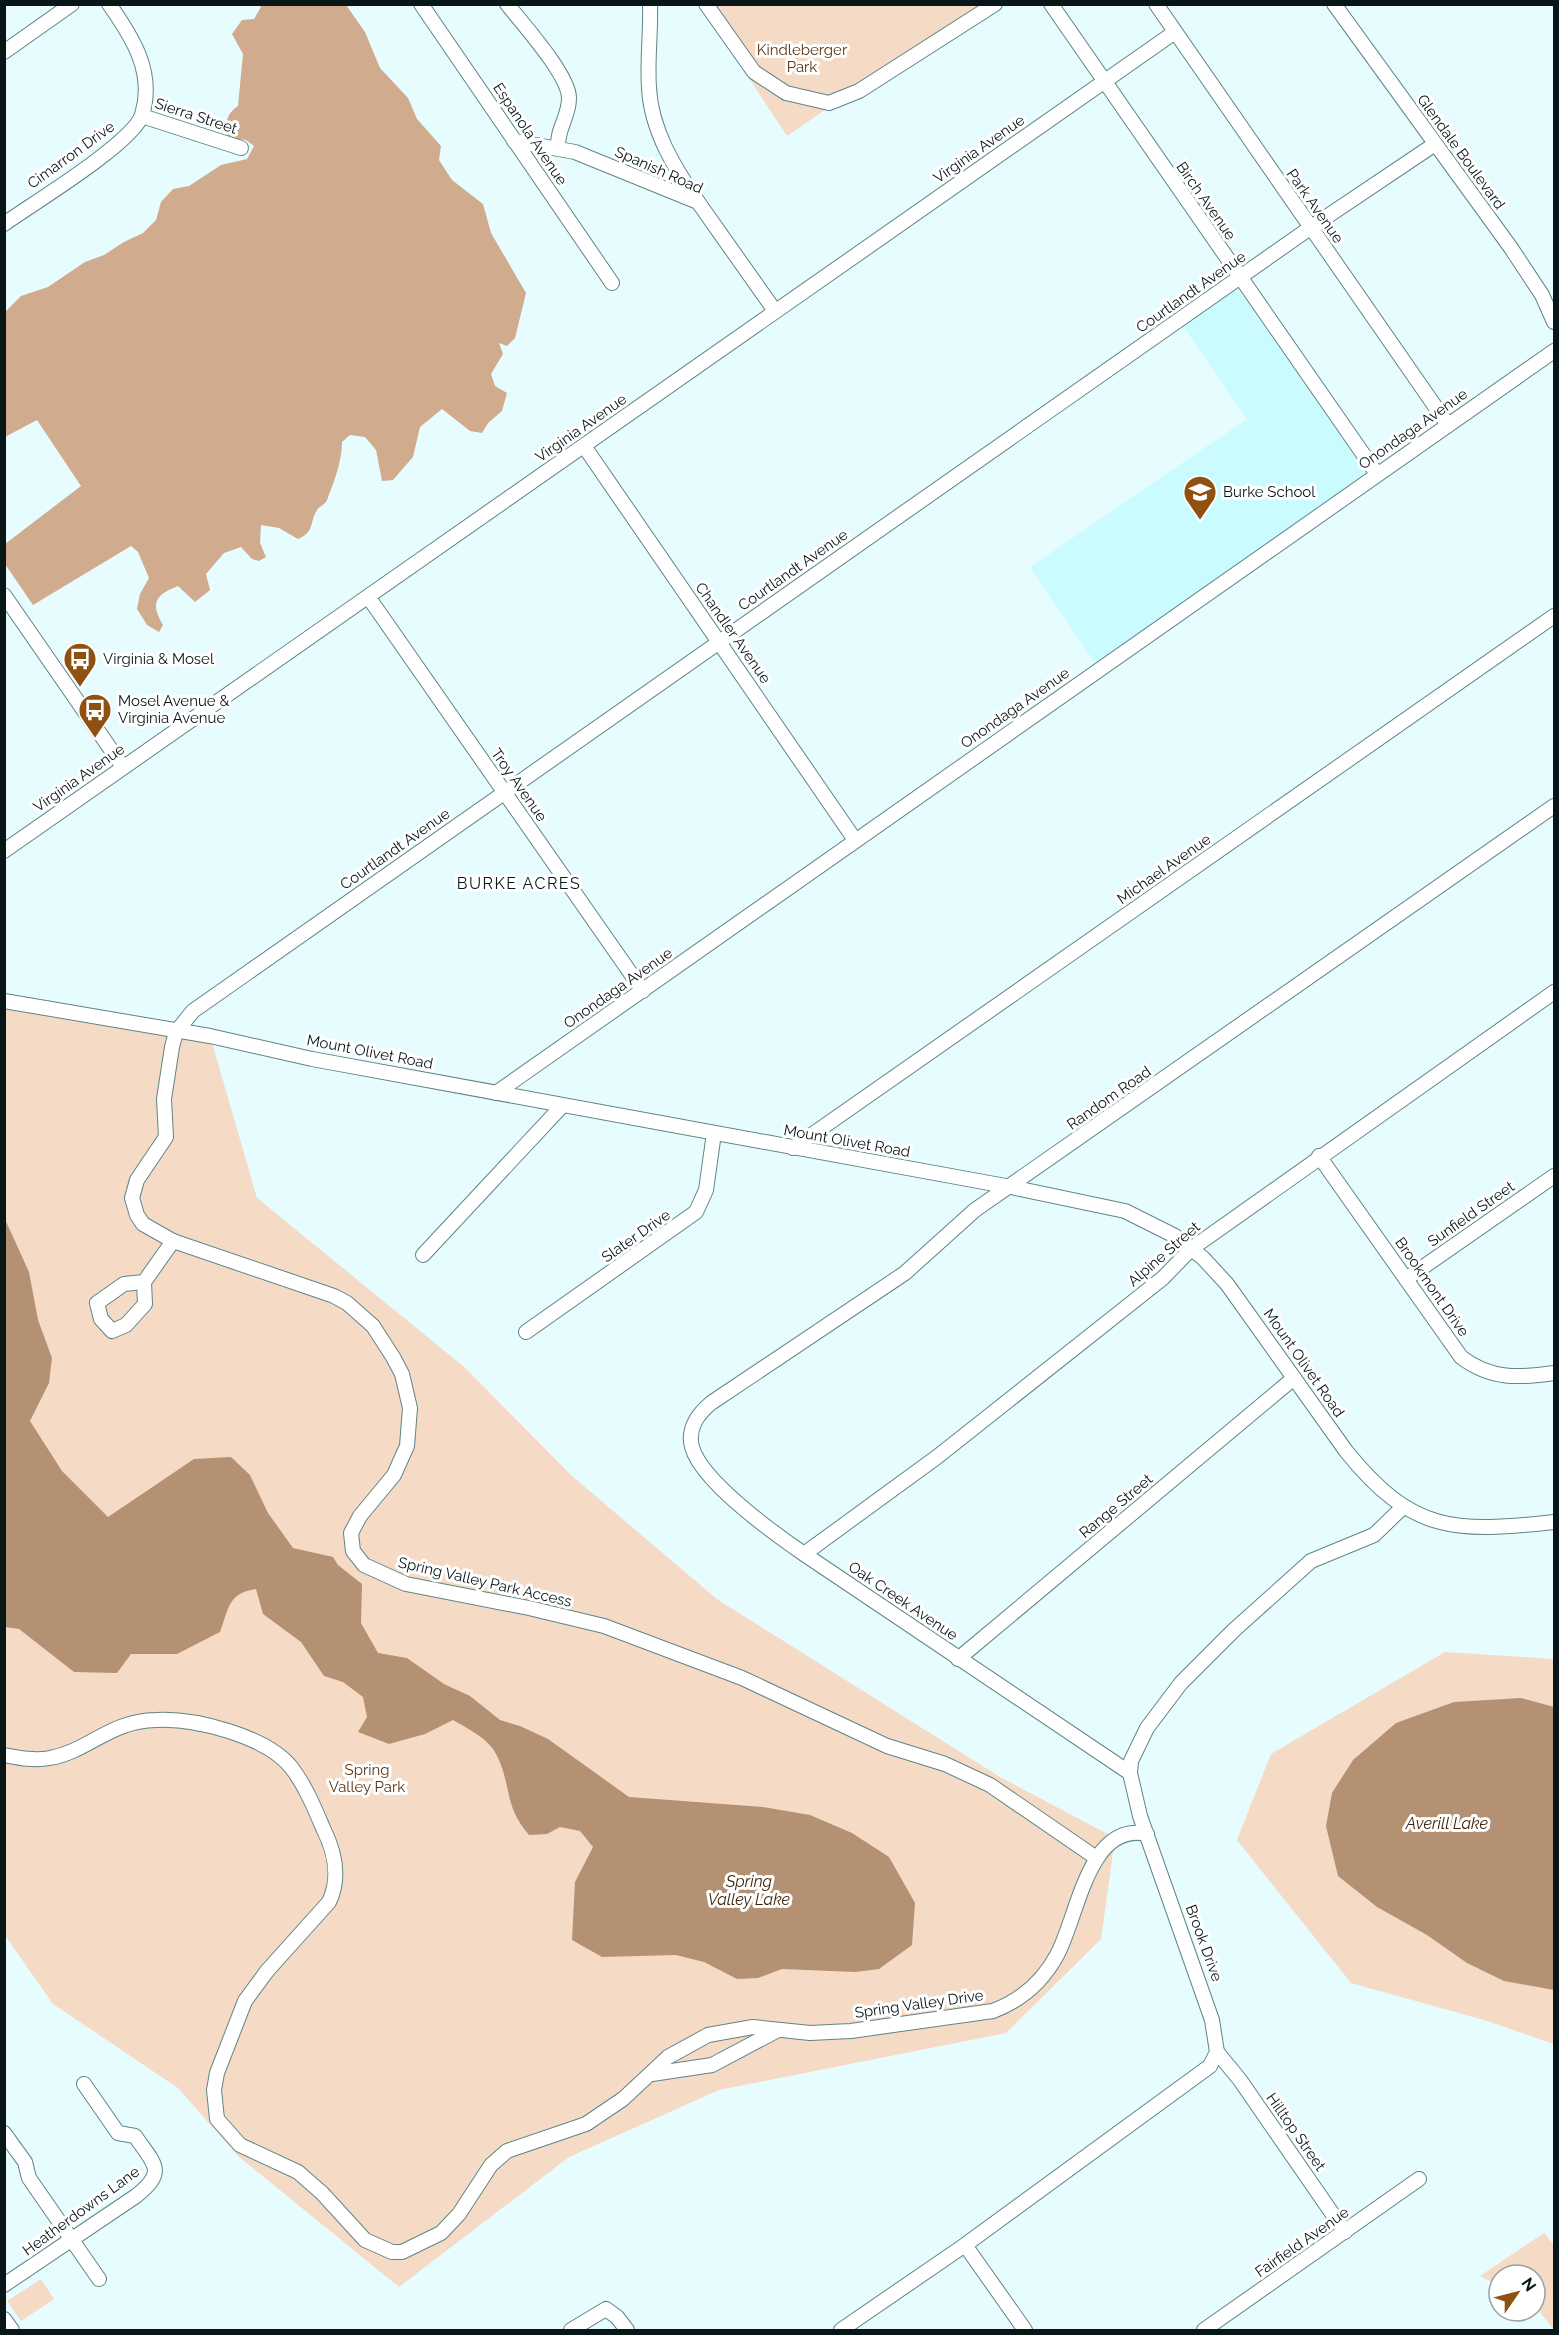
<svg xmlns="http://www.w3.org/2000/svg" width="1559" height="2335" font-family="Raleway,sans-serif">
  <rect width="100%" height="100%" fill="#e6fcfe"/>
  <polygon fill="#cafbfe" points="1237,288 1369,475 1097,666 1030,567 1247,419 1183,326"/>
  <g fill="#f5dac5">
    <polygon points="701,5 978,5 787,136"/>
    <polygon points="4,1000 210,1036 257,1198 463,1366 573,1477 718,1600 1000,1777 1115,1838 1101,1939 1006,2033 719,2090 569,2157 399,2287 238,2156 178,2088 53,2004 4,1934"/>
    <polygon points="1445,1652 1554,1659 1554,2044 1484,2020 1351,1983 1237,1840 1271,1754"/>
    <polygon points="1544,2233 1554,2245 1554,2330 1535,2306 1535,2275 1499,2275 1499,2286 1480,2276"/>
    <polygon points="41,2279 54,2299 21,2321 7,2301"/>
  </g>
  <path fill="#d0ab8d" d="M259,5H346L365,32L380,68L408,98L417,119L441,146L439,160L452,180L483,204L491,233L526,293L515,338L507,346L499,343L503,354L491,374L495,386L507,393L502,411L488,423L482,433L470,431L442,409L420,427L413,457L393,480L382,481L376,450L365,437L350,435L342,442C342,461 334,482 327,500C325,505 319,506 317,510C309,523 315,532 298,539L279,528L261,525L260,543L266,557L259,561L252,559L241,547L224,553L206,574L210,590L195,602L178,586C155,595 150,603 163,625L159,632L147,625L137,609L140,594L149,578L138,552L131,546L33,605L5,564V544L81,486L37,420L5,437V312L21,296L48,287L85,262L104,255L124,242L143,233L156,220L161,202L173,189L189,186L221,165L247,159L254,146L246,140L227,138C225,123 226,114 238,106L243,54L232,34L242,20L254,19L261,7Z"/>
  <g fill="#b59173">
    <path d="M4,1217L29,1272L38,1320L52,1358L49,1383L30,1421L62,1471L108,1517L194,1459L231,1457L250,1475L268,1513L293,1548L333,1557L338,1565L362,1584L361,1623L378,1653L407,1658L444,1684L470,1696L500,1720L520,1726L548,1739L629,1797L763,1807L810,1815L852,1833L889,1857L915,1903L912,1945L879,1969L855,1972L782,1969L758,1978L737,1979L704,1962L676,1955L602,1957L572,1940L575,1882L593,1847L580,1831L560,1827L547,1834L529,1835C503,1805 512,1784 496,1754C488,1738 468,1729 453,1720L425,1734L389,1744L358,1732L367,1717L363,1697L343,1682L324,1676L301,1642L263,1614L256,1589C228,1593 229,1608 220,1632L177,1654H131L117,1673L74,1672L19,1629L5,1627Z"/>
    <polygon points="1521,1698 1554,1707 1554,1990 1504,1981 1467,1963 1427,1935 1377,1907 1338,1876 1326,1826 1332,1793 1353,1760 1396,1723 1454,1702"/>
  </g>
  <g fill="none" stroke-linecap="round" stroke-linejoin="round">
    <g stroke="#618487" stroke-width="16">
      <g id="minor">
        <polyline points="421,4 612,283"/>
        <path d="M507,4C522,23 569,75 569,98C569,118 557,127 558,148"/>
        <path d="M650,4C651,32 647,60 649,88C651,130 675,169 698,202"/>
        <polyline points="706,4 754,72 786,93 829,103 859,91 995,4"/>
        <polyline points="1051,4 1377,474"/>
        <polyline points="1156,4 1448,425"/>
        <polyline points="1334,4 1511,248 1542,295 1554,322"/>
        <polyline points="4,52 72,4"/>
        <polyline points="142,116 241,148"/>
        <polyline points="514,141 575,152 698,202 775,311"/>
        <path d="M4,224C32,204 133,143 142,115C155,73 133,38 109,4"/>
        <polyline points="584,446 855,840"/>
        <polyline points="4,595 123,767"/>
        <polyline points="369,598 643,991"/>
        <polyline points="4,851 1175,32"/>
        <path d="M4,1001L210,1036L312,1059L1011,1187L1125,1211L1175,1236L1203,1258L1227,1284L1346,1451C1412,1533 1455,1533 1554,1522"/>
        <polyline points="496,1093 1554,351"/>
        <polyline points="793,1148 1554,616"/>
        <path d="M1319,1156L1461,1357C1491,1380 1519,1378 1554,1373"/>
        <polyline points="423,1255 562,1106"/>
        <polyline points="1406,1279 1554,1176"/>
        <polyline points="144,1282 124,1284 97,1303 101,1319 112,1331 126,1325 145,1304 144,1282 173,1241"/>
        <polyline points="526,1332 696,1212 706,1190 714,1133"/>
        <polyline points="804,1554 937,1457 1163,1278 1191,1249 1554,992"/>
        <polyline points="958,1659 1294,1378"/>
        <path d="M4,1755C20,1758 35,1761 50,1758C89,1751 109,1721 156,1720C195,1718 266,1736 291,1767C305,1785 314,1807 323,1828C335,1852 341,1877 329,1902L267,1971L245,2001L217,2073L214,2090L217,2119L240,2145L298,2172L322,2193L365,2240L392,2252H402L441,2233L459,2214L491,2165L507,2151L586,2124L623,2099L668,2057L708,2035L753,2027L810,2033L851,2031L993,2011C1022,2000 1043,1981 1057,1955C1078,1917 1088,1821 1147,1834"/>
        <path d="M1130,1773L804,1554C775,1534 701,1481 692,1447C687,1428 698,1414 711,1403L905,1273L975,1210L1554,806"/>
        <polyline points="1095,1857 990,1785 945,1764 887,1746 742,1678 604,1626 529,1608 406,1584 364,1565 353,1551 351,1533 360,1516 394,1475 407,1446 410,1408 402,1374 393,1357 373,1326 347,1303 334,1296 173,1241 143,1224 137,1215 132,1198 137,1180 166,1137 164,1099 172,1047 176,1032 193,1011 1310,228 1435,144"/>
        <polyline points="1217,2052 1240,2080 1345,2232"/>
        <polyline points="652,2074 712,2065 778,2030"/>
        <polyline points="4,2133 25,2162 29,2178 99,2279"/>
        <polyline points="965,2245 1025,2330"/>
        <path d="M4,2285L136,2196C167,2171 155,2165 135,2136L118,2133L84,2084"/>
        <polyline points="4,2319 12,2330"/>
        <polyline points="571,2330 606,2309 617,2317 627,2330"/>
        <polyline points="841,2330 965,2245 1210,2066 1217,2052 1212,2020 1140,1816 1130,1773 1131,1761 1147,1728 1181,1683 1234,1630 1311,1561 1374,1535 1403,1507"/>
        <polyline points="1204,2330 1419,2179"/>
      </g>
    </g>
    <use href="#minor" stroke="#fff" stroke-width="14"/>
  </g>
  <defs>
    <g id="school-pin" transform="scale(1.725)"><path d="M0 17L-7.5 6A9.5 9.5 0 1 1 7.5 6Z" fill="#8e5112" stroke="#fff"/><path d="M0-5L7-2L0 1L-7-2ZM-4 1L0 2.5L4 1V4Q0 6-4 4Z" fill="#fff"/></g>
    <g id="bus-pin" transform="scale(1.725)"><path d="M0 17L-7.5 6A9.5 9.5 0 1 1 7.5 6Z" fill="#8e5112" stroke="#fff"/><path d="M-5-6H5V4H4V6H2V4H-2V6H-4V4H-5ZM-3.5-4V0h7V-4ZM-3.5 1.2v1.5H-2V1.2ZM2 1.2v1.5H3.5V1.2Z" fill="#fff"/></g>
  </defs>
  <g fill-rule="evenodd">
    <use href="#school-pin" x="1200" y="492"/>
    <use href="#bus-pin" x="80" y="659"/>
    <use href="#bus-pin" x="95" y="710"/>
  </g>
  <g text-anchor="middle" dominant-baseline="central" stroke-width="6" stroke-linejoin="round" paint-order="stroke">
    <g font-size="15" fill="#5c3613" stroke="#fff">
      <text x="802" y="50">Kindleberger<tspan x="802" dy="17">Park</tspan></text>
      <text x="367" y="1770">Spring<tspan x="367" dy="17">Valley Park</tspan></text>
    </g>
    <g font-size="15" fill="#081617" stroke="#fff">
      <text transform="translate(196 116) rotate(18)">Sierra Street</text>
      <text transform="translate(530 134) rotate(56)">Espanola Avenue</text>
      <text transform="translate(979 149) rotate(-35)">Virginia Avenue</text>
      <text transform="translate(1461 152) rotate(54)">Glendale Boulevard</text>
      <text transform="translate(71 155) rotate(-36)">Cimarron Drive</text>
      <text transform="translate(659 170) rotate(24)">Spanish Road</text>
      <text transform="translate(1206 201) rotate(55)">Birch Avenue</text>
      <text transform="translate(1315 206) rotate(55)">Park Avenue</text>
      <text transform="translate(1191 292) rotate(-35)">Courtlandt Avenue</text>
      <text transform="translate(581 428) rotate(-35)">Virginia Avenue</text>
      <text transform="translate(1413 429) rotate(-35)">Onondaga Avenue</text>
      <text transform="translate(793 570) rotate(-35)">Courtlandt Avenue</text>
      <text transform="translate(733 633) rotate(55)">Chandler Avenue</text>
      <text transform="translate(1015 708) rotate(-35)">Onondaga Avenue</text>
      <text transform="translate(79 778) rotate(-35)">Virginia Avenue</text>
      <text transform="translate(519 785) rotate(55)">Troy Avenue</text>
      <text transform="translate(395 849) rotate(-35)">Courtlandt Avenue</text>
      <text transform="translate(1164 869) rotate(-35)">Michael Avenue</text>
      <text transform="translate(618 988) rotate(-35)">Onondaga Avenue</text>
      <text transform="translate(370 1052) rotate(11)">Mount Olivet Road</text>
      <text transform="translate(1109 1098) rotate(-35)">Random Road</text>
      <text transform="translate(847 1141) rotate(10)">Mount Olivet Road</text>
      <text transform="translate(1471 1214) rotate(-35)">Sunfield Street</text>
      <text transform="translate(636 1236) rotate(-35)">Slater Drive</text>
      <text transform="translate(1164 1254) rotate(-41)">Alpine Street</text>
      <text transform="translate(1432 1287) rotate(55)">Brookmont Drive</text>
      <text transform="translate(1304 1363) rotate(55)">Mount Olivet Road</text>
      <text transform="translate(1116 1506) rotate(-40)">Range Street</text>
      <text transform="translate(485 1582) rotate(13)">Spring Valley Park Access</text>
      <text transform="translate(903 1601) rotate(34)">Oak Creek Avenue</text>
      <text transform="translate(1204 1943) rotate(70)">Brook Drive</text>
      <text transform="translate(919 2004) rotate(-8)">Spring Valley Drive</text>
      <text transform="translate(1296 2132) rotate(55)">Hilltop Street</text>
      <text transform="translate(81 2211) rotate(-36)">Heatherdowns Lane</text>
      <text transform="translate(1302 2242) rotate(-35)">Fairfield Avenue</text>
    </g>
    <g font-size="15" fill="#081617" stroke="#fff" text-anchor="start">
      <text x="1223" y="492">Burke School</text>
      <text x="103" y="659">Virginia &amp; Mosel</text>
      <text x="118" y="701">Mosel Avenue &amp;<tspan x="118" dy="17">Virginia Avenue</tspan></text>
    </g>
    <g font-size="16" letter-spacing="1.5" fill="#081617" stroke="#fff">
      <text x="519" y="883">BURKE ACRES</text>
    </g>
    <g font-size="16" font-style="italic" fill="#3f240c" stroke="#fff">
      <text x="1447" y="1823">Averill Lake</text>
      <text x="749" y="1881">Spring<tspan x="749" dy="18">Valley Lake</tspan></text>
    </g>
  </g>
  <rect width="1559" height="2335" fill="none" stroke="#081617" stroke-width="12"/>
  <g transform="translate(1517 2293) rotate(55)"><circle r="28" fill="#ffffff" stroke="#9ca2a2" stroke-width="1.5"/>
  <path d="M0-4.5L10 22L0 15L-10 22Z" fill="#8e5112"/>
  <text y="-9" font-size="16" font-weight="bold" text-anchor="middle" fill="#081617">N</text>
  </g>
</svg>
